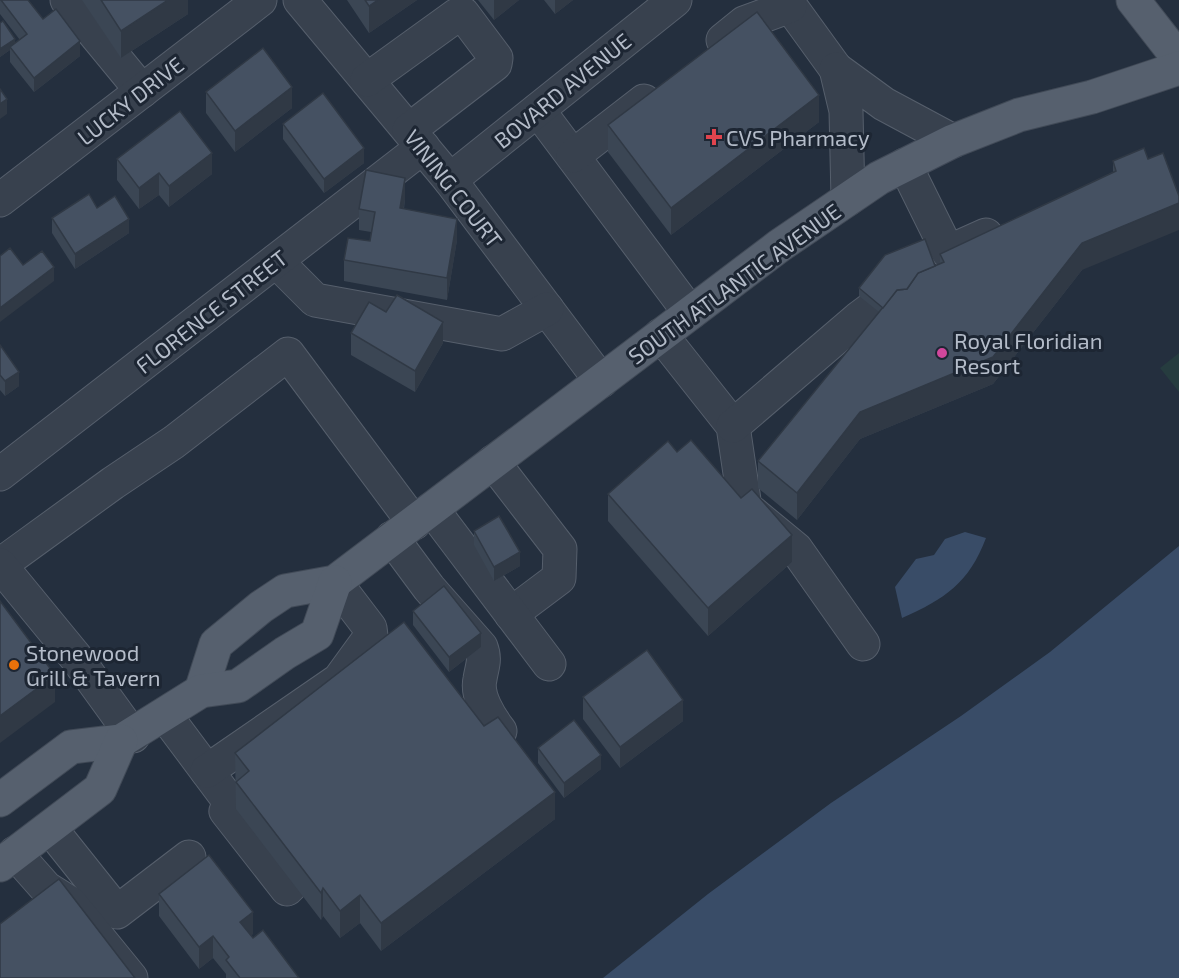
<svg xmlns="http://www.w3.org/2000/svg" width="1179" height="978" font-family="'Exo 2',sans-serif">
  <rect width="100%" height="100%" fill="#242f3e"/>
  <polygon fill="#263c3f" points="1179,353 1179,392 1160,368"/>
  <g fill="#394c67">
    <path d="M965,532L986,538C969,583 945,599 902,618L895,587L916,559L934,555L945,539Z"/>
    <polygon points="1179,546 1179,978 603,978 708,894 831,803 961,716 1050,652"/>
  </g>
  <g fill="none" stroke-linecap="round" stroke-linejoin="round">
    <g stroke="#565f6c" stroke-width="35">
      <g id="minor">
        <polyline points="67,0 142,91"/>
        <polyline points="300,0 450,180 601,381"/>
        <polyline points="786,0 836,69"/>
        <polyline points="723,40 744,23 790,6"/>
        <polyline points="367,80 457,15 463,14 496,58 495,64 409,130"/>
        <polyline points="538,110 690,313"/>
        <polyline points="573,156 644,101"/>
        <polyline points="905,165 948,252 986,235"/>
        <polyline points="450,180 675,0"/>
        <polyline points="848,199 846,111 836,69 884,104 953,141"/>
        <polyline points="0,200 260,0"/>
        <polyline points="276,261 315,300 502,334 547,309"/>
        <polyline points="661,335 733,426 745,507 796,549 863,644"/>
        <polyline points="733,426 859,318 910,280"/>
        <polyline points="493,462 560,549 559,578 511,614"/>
        <polyline points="0,474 423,147"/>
        <polyline points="432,509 549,664"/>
        <path d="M392,538L429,588L481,647C486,660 482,666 480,679C476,696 490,718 500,731"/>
        <polyline points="0,565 113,483 174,442 288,354 414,523"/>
        <polyline points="0,565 78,660 133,736"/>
        <polyline points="165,715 230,802 226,811 287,889 293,883"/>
        <polyline points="207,771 339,680 371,636 370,628 335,582"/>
        <polyline points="50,828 117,912 189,857"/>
        <polyline points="15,853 46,888 70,903 131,978"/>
      </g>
    </g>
    <g stroke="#414a57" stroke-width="35">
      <g id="major">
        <polyline points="1133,0 1179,59"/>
        <polyline points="201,691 216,644 261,607 285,591 335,582 779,246 879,178 953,141 1019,115 1092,97 1179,68"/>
        <polyline points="0,800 71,747 121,741 201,691 238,686 285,653 317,634 335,582"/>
        <polyline points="0,865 100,789 121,741"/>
      </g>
    </g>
    <use href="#minor" stroke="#38414e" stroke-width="33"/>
    <use href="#major" stroke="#56606e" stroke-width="33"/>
  </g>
  <g fill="#3b4654">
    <polygon points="0,0 43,19 80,56 34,92 10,62 10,50 0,57 0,23 15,43 20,40 0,14"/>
    <polygon points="82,0 188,0 188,14 121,58"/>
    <polygon points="347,0 417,0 369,33"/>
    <polygon points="478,0 519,0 494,20"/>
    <polygon points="544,0 573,0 555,14"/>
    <polygon points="206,92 292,108 235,152 206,113"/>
    <polygon points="819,122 671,235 608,152 608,125"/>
    <polygon points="283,124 364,163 324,193 283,139"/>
    <polygon points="1144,148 1082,270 993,384 860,439 797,520 758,488 758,461 879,312 859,296 859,288 940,264 940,254 1113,172 1113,161"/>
    <polygon points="117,159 212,174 169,207 159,195 139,209 117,180"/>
    <polygon points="405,199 404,209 457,240 447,300 344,281 344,260 370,241 371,232 359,230 359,209"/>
    <polygon points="97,208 129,233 75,269 52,233 52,218"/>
    <polygon points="351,333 443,343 415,392 351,355"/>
    <polygon points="0,345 19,386 5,396 0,390"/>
    <polygon points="608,494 792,562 708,636 608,521"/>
    <polygon points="474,531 520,566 494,581 474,545"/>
    <polygon points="413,611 481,647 449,672 413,625"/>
    <polygon points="583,697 683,721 620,768 583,719"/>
    <polygon points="538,748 601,769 564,798 538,763"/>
    <polygon points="235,753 555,819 381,951 360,923 340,938 323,916 321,920 236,809"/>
    <polygon points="159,894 253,934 251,935 253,938 299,978 226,978 226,974 213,958 199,969 159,916"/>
  </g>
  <g fill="#303945">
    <polygon points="168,0 188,0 188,14 121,58 121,31"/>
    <polygon points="378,0 417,0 369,33 369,6"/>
    <polygon points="494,0 519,0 494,20"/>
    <polygon points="555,0 573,0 555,14"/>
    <polygon points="15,39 15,46 10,47 10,50 0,57 0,49"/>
    <polygon points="80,41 80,56 34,92 34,78"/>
    <polygon points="292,87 292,108 235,152 235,131"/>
    <polygon points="819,95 819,122 671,235 671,208"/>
    <polygon points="7,99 7,114 0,119 0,104"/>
    <polygon points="364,148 364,163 324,193 324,179"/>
    <polygon points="212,153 212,174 169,207 169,186"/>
    <polygon points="159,173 159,195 139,209 139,188"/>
    <polygon points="405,178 405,199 400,230 400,208"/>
    <polygon points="1179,203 1179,230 1082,270 993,384 860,439 797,520 797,493 860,412 1082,243"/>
    <polygon points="129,219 129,233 75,269 75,254"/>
    <polygon points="457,219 457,240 447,300 447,278"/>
    <polygon points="54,267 54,281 0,322 0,308"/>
    <polygon points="443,322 443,343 415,392 415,371"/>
    <polygon points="19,372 19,386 5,396 5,381"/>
    <polygon points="792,535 792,562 708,636 708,608"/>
    <polygon points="520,552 520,566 494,581 494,567"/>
    <polygon points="481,633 481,647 449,672 449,657"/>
    <polygon points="55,675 55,702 0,743 0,716"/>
    <polygon points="683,700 683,721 620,768 620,747"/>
    <polygon points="601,755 601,769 564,798 564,783"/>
    <polygon points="555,792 555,819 381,951 381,923"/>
    <polygon points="323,888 323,916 321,920 321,893"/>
    <polygon points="360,895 360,923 340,938 340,911"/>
    <polygon points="253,912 253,934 240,943 240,922"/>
    <polygon points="213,936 213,958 199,969 199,947"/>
  </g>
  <g fill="#455162" stroke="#303945" stroke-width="1.5">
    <polygon points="1,0 28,0 43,19 56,9 80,41 34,78 10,47 27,34"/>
    <polygon points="101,0 168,0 121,31"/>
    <polygon points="365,0 378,0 369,6"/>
    <polygon points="757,12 819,95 671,208 608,125"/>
    <polygon points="3,21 15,39 0,49 0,23"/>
    <polygon points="263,48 292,87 235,131 206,92"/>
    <polygon points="0,89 7,99 0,104"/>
    <polygon points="323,93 364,148 324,179 283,124"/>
    <polygon points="180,111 212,153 169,186 159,173 139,188 117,159"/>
    <polygon points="1144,148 1148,159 1163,153 1179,196 1179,203 1082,243 993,357 860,412 797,493 758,461 897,290 907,289 918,273 944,262 940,254 1116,171 1113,161"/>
    <polygon points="366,170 405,178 400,208 457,219 447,278 344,260 348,238 370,241 375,212 359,209"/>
    <polygon points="89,194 97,208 115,196 129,219 75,254 52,218"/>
    <polygon points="925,239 935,266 918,273 907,289 897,290 883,308 859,288 885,255"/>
    <polygon points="10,248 23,265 42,251 54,267 0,308 0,256"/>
    <polygon points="397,295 443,322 415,371 351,333 369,302 386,312"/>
    <polygon points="0,345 19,372 5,381 0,375"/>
    <polygon points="691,440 741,498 752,489 792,535 708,608 608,494 668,441 677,452"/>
    <polygon points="499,516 520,552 494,567 474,531"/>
    <polygon points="444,586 481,633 449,657 413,611"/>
    <polygon points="0,601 55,675 0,716"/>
    <polygon points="404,622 484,726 498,717 555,792 381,923 360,895 340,911 323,888 321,893 236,782 249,771 235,753"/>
    <polygon points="647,650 683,700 620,747 583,697"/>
    <polygon points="574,720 601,755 564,783 538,748"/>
    <polygon points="209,855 253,912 240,922 253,938 263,930 299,978 240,978 226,960 229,957 213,936 199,947 159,894"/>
    <polygon points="59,879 135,978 0,978 0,924"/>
  </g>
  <path fill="#e0444e" stroke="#1d2633" stroke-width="2" d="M711 128h6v6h6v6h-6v6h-6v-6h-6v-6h6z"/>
  <circle fill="#d1479c" stroke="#1d2633" stroke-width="2" cx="942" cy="353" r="6"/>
  <circle fill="#e8710a" stroke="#1d2633" stroke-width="2" cx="14" cy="665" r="6"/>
  <g text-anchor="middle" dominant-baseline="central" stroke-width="6" stroke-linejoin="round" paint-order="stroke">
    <g font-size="22" fill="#b4bcc9" stroke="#1d2633">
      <text transform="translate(562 90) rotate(-39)">BOVARD AVENUE</text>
      <text transform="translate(130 100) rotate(-38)">LUCKY DRIVE</text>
      <text transform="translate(454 188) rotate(52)">VINING COURT</text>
      <text transform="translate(734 283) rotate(-36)">SOUTH ATLANTIC AVENUE</text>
      <text transform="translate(211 311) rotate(-38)">FLORENCE STREET</text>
    </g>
    <g font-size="22" fill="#b4bcc9" stroke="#1d2633" text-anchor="start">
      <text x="726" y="137">CVS Pharmacy</text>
      <text x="954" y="340">Royal Floridian<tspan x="954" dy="25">Resort</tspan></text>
      <text x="26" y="652">Stonewood<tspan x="26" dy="25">Grill &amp; Tavern</tspan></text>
    </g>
  </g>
</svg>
